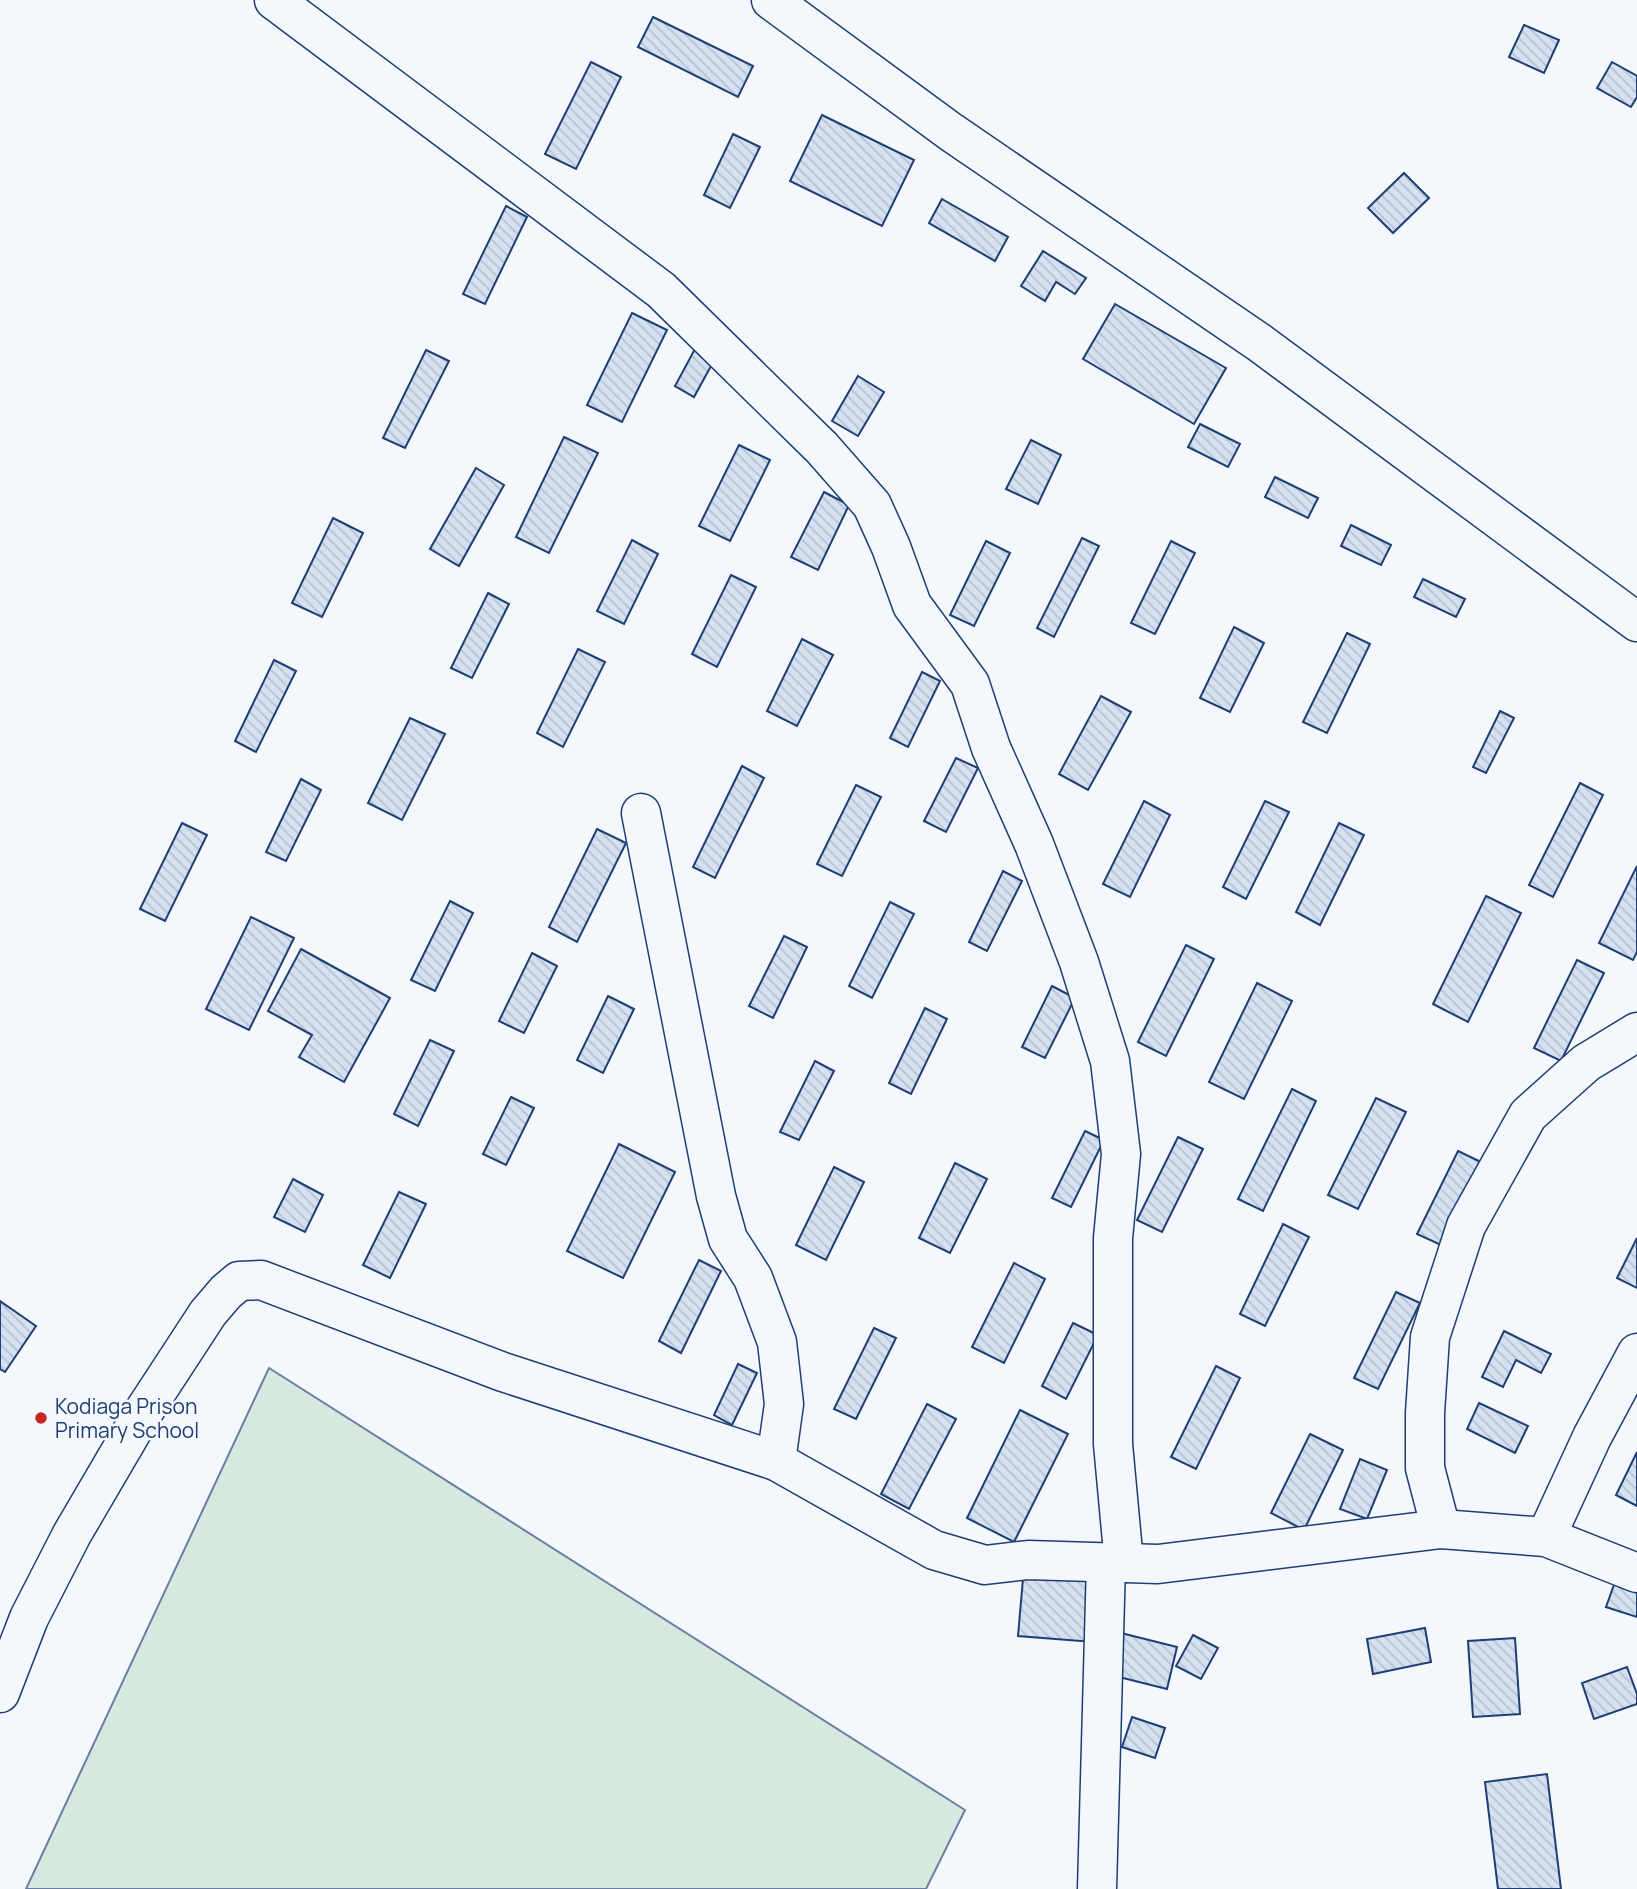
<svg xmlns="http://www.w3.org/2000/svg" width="1637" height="1889" font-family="Manrope,sans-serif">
  <defs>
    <pattern id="building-back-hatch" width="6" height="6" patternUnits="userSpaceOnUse" patternTransform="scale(1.75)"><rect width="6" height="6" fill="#d5e0f0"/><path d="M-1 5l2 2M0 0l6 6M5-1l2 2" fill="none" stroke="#b6c1d1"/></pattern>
  </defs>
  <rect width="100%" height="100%" fill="#f4f7fb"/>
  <polygon fill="#d7e8df" stroke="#687fa3" stroke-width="2" points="269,1368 965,1810 926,1889 26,1889"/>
  <g fill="url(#building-back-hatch)" stroke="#1d3f73" stroke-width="2">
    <polygon points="653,17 753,66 738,97 638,47"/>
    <polygon points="1524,25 1559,40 1544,73 1509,57"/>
    <polygon points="591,62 621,77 576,169 545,154"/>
    <polygon points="1612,62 1637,76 1637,97 1631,107 1597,88"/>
    <polygon points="822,115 914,160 882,226 790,181"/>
    <polygon points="733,134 760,147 730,208 704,195"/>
    <polygon points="1404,173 1429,198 1393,233 1368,208"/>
    <polygon points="942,199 1008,237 995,261 929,223"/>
    <polygon points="506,206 527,217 485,304 463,294"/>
    <polygon points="1043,251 1086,278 1075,294 1056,282 1045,301 1021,286"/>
    <polygon points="1115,304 1226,368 1194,424 1083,359"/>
    <polygon points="632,313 667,330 622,422 587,405"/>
    <polygon points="696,347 716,357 694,397 675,386"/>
    <polygon points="426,350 449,361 405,448 383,438"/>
    <polygon points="858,376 884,392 858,436 832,421"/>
    <polygon points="1200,424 1240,444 1228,467 1188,447"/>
    <polygon points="564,437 598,453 549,553 516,537"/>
    <polygon points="1031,440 1061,455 1038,504 1006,489"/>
    <polygon points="739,445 770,460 730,541 699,526"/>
    <polygon points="476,468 504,485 459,566 430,549"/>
    <polygon points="1275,477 1318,498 1308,518 1265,497"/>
    <polygon points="824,492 849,505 818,570 791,557"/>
    <polygon points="333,518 363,533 322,617 292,603"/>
    <polygon points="1351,525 1391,545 1381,565 1341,546"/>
    <polygon points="1082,538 1099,546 1054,637 1037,628"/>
    <polygon points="632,540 658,554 624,624 597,611"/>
    <polygon points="986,541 1010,553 974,626 950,615"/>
    <polygon points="1171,541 1195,553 1155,634 1131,623"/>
    <polygon points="731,575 756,587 717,667 692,654"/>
    <polygon points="1423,579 1465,599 1456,617 1414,597"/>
    <polygon points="488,593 509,604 472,678 451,668"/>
    <polygon points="1234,627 1264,643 1230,712 1200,698"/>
    <polygon points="1347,633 1370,644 1327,733 1303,722"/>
    <polygon points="802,639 833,655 797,726 767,711"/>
    <polygon points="578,649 605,662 563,747 537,733"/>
    <polygon points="274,660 296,671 256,752 235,741"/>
    <polygon points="922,672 940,681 908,747 890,738"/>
    <polygon points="1101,696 1131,712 1088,790 1059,774"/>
    <polygon points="1500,711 1514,718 1486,773 1473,767"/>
    <polygon points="410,718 445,734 402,820 368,803"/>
    <polygon points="956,758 978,768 946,832 924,821"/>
    <polygon points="742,766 764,778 715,878 693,867"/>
    <polygon points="301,779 321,790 286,861 266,852"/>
    <polygon points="1580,783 1603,795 1553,897 1529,885"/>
    <polygon points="856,785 881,797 842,876 817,864"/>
    <polygon points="1144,801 1170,815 1130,897 1103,884"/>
    <polygon points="1265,801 1289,812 1246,899 1223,887"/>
    <polygon points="182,823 207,835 165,921 140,909"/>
    <polygon points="1339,823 1364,835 1320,925 1296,912"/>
    <polygon points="597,829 626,843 577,942 549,927"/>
    <polygon points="1637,866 1637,952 1633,960 1599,943"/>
    <polygon points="1003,871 1022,881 987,951 969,942"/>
    <polygon points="1486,896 1521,913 1468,1022 1433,1004"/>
    <polygon points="450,901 473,913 435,991 411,980"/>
    <polygon points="890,902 914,914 872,998 849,986"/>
    <polygon points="251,917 294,938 249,1030 206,1009"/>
    <polygon points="784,936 807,947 773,1018 749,1006"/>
    <polygon points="1186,945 1214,959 1166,1056 1138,1042"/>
    <polygon points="301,949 390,998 344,1082 299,1057 312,1035 268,1011"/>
    <polygon points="532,953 557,966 524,1033 499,1021"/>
    <polygon points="1577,960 1604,973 1561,1061 1534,1048"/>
    <polygon points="1257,983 1292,1001 1244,1099 1209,1082"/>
    <polygon points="1052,986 1075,998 1045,1058 1022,1047"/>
    <polygon points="608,996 634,1009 603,1073 577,1060"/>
    <polygon points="925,1008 947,1019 911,1094 889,1083"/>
    <polygon points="430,1040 454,1051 418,1126 394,1114"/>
    <polygon points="815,1061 834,1071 799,1140 780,1132"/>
    <polygon points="1292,1089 1316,1101 1263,1211 1238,1199"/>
    <polygon points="511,1097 534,1108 506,1165 483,1154"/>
    <polygon points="1376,1098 1406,1112 1358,1209 1328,1195"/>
    <polygon points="1085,1131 1104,1140 1071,1207 1052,1198"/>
    <polygon points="1178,1137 1203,1149 1162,1232 1137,1220"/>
    <polygon points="619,1144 675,1172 623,1278 567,1251"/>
    <polygon points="1458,1151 1481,1162 1441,1245 1417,1234"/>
    <polygon points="955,1163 987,1179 950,1253 919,1238"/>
    <polygon points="834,1167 864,1182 826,1260 796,1245"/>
    <polygon points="293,1179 323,1195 305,1232 274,1217"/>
    <polygon points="399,1192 426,1204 390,1278 363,1265"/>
    <polygon points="1283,1224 1309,1237 1265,1326 1240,1314"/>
    <polygon points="1637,1238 1637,1288 1617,1278"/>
    <polygon points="699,1260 721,1271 681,1353 659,1341"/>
    <polygon points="1014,1263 1045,1279 1004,1363 972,1347"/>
    <polygon points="1396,1292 1420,1303 1378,1389 1354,1378"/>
    <polygon points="0,1301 36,1326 5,1372 0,1369"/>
    <polygon points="1073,1323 1098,1335 1066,1399 1042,1386"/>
    <polygon points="874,1328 896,1338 856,1419 834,1409"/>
    <polygon points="1504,1331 1551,1354 1541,1373 1516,1360 1503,1387 1482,1377"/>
    <polygon points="738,1364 757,1373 732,1425 714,1415"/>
    <polygon points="1216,1366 1240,1378 1196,1469 1171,1457"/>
    <polygon points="1479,1403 1528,1426 1515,1453 1467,1429"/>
    <polygon points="927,1404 956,1419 909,1509 881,1494"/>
    <polygon points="1020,1410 1068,1434 1014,1542 967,1518"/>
    <polygon points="1310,1434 1343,1450 1304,1530 1271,1513"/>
    <polygon points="1637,1452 1637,1506 1616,1495"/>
    <polygon points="1360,1459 1387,1470 1367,1519 1340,1509"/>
    <polygon points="1024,1567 1099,1574 1093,1642 1018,1636"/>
    <polygon points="1615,1582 1637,1589 1637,1617 1606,1607"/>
    <polygon points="1425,1628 1431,1662 1373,1674 1367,1639"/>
    <polygon points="1121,1633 1177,1647 1167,1689 1111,1675"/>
    <polygon points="1193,1635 1218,1648 1201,1679 1176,1666"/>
    <polygon points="1515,1638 1520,1714 1473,1717 1468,1641"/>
    <polygon points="1627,1667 1637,1694 1637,1704 1594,1719 1582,1683"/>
    <polygon points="1132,1717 1165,1728 1155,1758 1122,1747"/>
    <polygon points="1547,1774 1561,1889 1498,1889 1485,1782"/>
  </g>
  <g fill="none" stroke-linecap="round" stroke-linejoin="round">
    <g stroke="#1d3f73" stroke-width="41">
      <g id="minor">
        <polyline points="274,0 661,290 822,448 872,505 891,547 912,605 970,684 991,748 1034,844 1079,962 1110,1061 1121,1154 1113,1238 1113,1444 1124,1563"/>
        <polyline points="771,0 951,132 1260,343 1637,622"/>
        <polyline points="641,813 716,1196 728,1239 753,1278 777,1342 784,1404 776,1461"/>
        <polyline points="1441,1529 1425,1468 1425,1413 1430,1337 1466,1226 1528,1115 1586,1063 1637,1032"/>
        <polyline points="1546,1537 1592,1437 1637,1353"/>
        <polyline points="0,1693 29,1618 72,1534 144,1411 208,1313 226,1292 239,1281 261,1280 503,1372 776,1461 934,1550 985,1565 1028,1560 1158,1564 1441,1529 1546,1537 1637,1573"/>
        <polyline points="1097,1889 1106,1563"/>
      </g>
    </g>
    <use href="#minor" stroke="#f4f7fb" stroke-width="38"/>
  </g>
  <circle fill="#c62828" stroke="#f4f7fb" stroke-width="2.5" cx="41" cy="1418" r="7"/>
  <g text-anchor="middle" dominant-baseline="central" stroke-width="5" stroke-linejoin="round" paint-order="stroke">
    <g font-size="21" fill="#1d3f73" stroke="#f4f7fb" text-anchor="start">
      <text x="55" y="1406">Kodiaga Prison<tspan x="55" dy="24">Primary School</tspan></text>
    </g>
  </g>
</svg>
